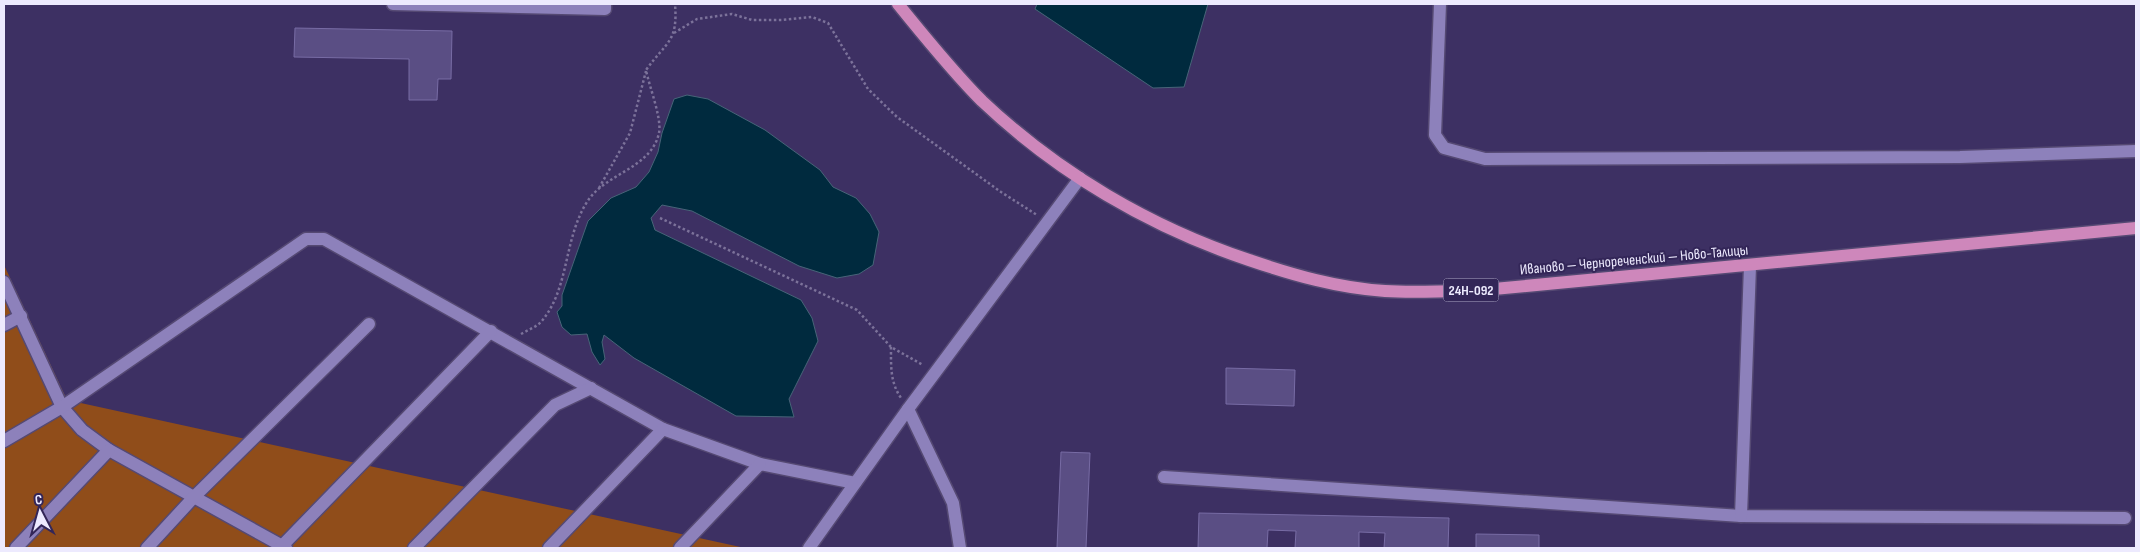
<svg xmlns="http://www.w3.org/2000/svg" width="2140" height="552" font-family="'Sofia Sans Condensed',sans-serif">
  <rect width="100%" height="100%" fill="#3d3063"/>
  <polygon fill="#904d1a" points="4,265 67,400 745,548 4,548"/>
  <g fill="#002a3e" stroke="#476478">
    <polygon points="1037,4 1208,4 1184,87 1153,88 1035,9"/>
    <polygon points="687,95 708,99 765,130 820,170 833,187 856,198 870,214 879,232 873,265 859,274 837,278 799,266 692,211 662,205 651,218 655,230 801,300 812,318 818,341 789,399 794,417 736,416 634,358 604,335 602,342 605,359 600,365 592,352 587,334 571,335 562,327 557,312 562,306 562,295 588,221 611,198 636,187 649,172 658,152 662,133 674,99"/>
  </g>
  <g fill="#5a4e84" stroke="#786ca5">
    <polygon points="295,28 452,31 451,79 438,79 437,100 409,100 409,59 294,57"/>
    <polygon points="1226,368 1295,370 1294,406 1226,404"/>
    <polygon points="1061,452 1090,453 1086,548 1057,548"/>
    <polygon points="1199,513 1449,518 1448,548 1384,548 1385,533 1359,532 1359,548 1295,548 1296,531 1268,530 1267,548 1198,548"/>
    <polygon points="1476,534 1539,535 1539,548 1476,548"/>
  </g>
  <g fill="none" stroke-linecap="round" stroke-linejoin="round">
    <g stroke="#554973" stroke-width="15">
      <g id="minor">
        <polyline points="393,4 605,9 605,4"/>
        <polyline points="1440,4 1435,135 1444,148 1485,159 1960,157 2136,151"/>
        <polyline points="4,282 62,407 82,430 109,450 286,548"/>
        <polyline points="4,325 21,316"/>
        <polyline points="908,409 953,503 960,548"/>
        <polyline points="4,441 62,407 306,239 324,239 663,429 760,464 855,483"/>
        <polyline points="1164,477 1741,516 2125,518"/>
        <polyline points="1741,516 1750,266"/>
        <polyline points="16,548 109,450"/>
        <polyline points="147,548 193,498 369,324"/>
        <polyline points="280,548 491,331"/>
        <polyline points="414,548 555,405 591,388"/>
        <polyline points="549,548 663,429"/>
        <polyline points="680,548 760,464"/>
        <polyline points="809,548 908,409 1080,178"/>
      </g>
    </g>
    <g stroke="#554973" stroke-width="15">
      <path id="major" d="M898,4C925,37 952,71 982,101C1058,173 1150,227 1249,260C1293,275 1338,288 1385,291C1417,293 1451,291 1483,290L2136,228"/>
    </g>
    <g stroke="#7c729a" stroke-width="2.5" stroke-dasharray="2.5 2.5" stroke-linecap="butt">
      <polyline points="674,33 697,19 732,14 752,20 782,20 812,17 828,23 868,89 897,117 1001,192 1037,215"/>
      <polyline points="599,188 630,133 646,71"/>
      <polyline points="660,218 857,310 891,347 923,365"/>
      <path d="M521,334C528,330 536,327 541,322C570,288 563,240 587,202C605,173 651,169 659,133C662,118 649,86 646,70C667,41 678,42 675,4"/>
      <path d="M891,347C891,366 890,382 901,398"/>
    </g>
    <use href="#minor" stroke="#8d81bb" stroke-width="12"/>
    <use href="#major" stroke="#ce87bb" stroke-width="12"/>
  </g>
  <g text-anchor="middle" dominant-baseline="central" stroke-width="4" stroke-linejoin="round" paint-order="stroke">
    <rect fill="#332658" stroke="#b5afcc" stroke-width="1" x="1443.5" y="278.5" width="55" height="23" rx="4"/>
    <g font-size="14" font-weight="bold" fill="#edeafe">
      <text x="1471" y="290">24Н-092</text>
    </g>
    <g font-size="15" fill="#edeafe" stroke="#332658">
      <text transform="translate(1634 260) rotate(-5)">Иваново — Чернореченский — Ново-Талицы</text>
    </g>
  </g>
  <rect width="2140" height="552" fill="none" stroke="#edeafe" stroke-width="10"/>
  <g transform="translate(40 512) rotate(354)" stroke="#332658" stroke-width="4" paint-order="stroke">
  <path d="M0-4L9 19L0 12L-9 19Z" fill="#edeafe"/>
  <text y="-8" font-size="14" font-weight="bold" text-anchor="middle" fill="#edeafe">С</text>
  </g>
</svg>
